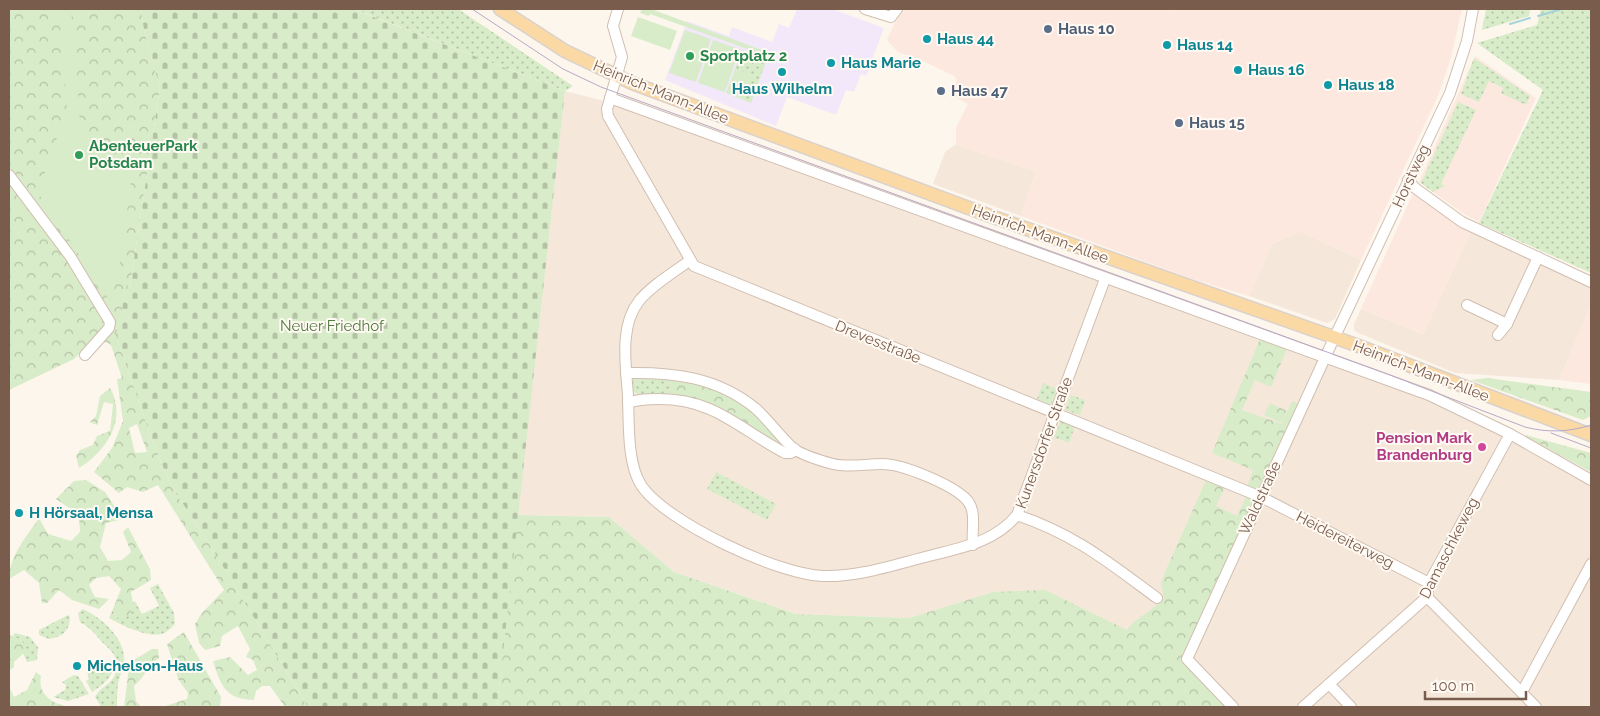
<svg xmlns="http://www.w3.org/2000/svg" width="1600" height="716" font-family="Raleway,sans-serif">
  <defs>
    <pattern id="grass-dots" width="8" height="8" patternUnits="userSpaceOnUse" patternTransform="scale(1.25)"><rect width="8" height="8" fill="#d8ecc9"/><path d="M2 2h.1M6 6h.1" fill="none" stroke="#b4c2a5" stroke-width="1.8" stroke-linecap="round"/></pattern>
    <pattern id="forest-crowns" width="20" height="18" patternUnits="userSpaceOnUse" patternTransform="scale(1.25)"><rect width="20" height="18" fill="#d8ecc9"/><path d="M2 6a3 3 0 1 1 6 0M12 15a3 3 0 1 1 6 0" fill="none" stroke="#b4c2a5"/></pattern>
    <pattern id="cemetery-stones" width="16" height="16" patternUnits="userSpaceOnUse" patternTransform="scale(1.25)"><rect width="16" height="16" fill="#d8ecc9"/><path d="M2 7V4a2 2 0 0 1 4 0v3zM10 15v-3a2 2 0 0 1 4 0v3z" fill="#b4c2a5"/></pattern>
  </defs>
  <rect width="100%" height="100%" fill="#fdf6ec"/>
  <g fill="#f5e8da">
    <polygon points="565,91 604,101 1429,395 1591,485 1591,707 1232,707 993,592 909,618 797,614 674,572 609,517 517,515"/>
    <polygon points="956,144 1036,172 1021,216 933,184 945,152"/>
    <polygon points="1300,231 1361,260 1335,319 1327,323 1249,296 1272,244"/>
    <polygon points="1471,231 1591,284 1591,305 1559,380 1455,373 1356,332 1354,329 1354,324 1361,309 1423,334"/>
  </g>
  <g fill="#fde8e0">
    <polygon points="901,9 1163,9 1172,11 1173,9 1462,9 1451,58 1438,96 1361,260 1300,231 1272,244 1249,296 1195,280 1021,216 1036,172 956,144 956,128 968,104 950,94 957,80 954,76 923,61 898,52 887,40"/>
    <polygon points="1475,56 1536,98 1479,222 1464,214 1419,182"/>
    <polygon points="1414,191 1471,231 1423,334 1361,309"/>
    <polygon points="1591,305 1591,384 1559,380"/>
  </g>
  <polygon fill="#f3e8fa" points="797,9 832,9 884,28 866,76 861,74 854,92 846,90 836,115 787,97 776,126 665,80 687,21 729,36 732,27 772,42 779,24 789,28"/>
  <g fill="url(#grass-dots)">
    <polygon points="354,9 458,9 573,86 565,91"/>
    <polygon points="1486,9 1530,9 1529,16 1482,30"/>
    <polygon points="1541,9 1591,9 1591,273 1479,223 1543,90 1477,43 1537,25"/>
    <polygon points="742,50 767,59 751,103 741,99 750,75 735,69"/>
    <polygon points="1474,58 1530,96 1526,105 1501,93 1503,88 1489,81 1479,102 1461,94"/>
    <polygon points="1458,102 1476,110 1441,184 1445,186 1433,192 1421,183"/>
    <polygon points="671,376 670,398 640,395 632,391 632,377"/>
    <polygon points="1043,383 1057,389 1051,405 1037,399"/>
    <polygon points="1071,395 1085,400 1080,415 1065,410"/>
    <polygon points="1061,420 1075,426 1069,443 1054,437"/>
    <polygon points="716,472 776,504 767,520 707,489"/>
    <path d="M158,584L174,613L175,624C172,627 169,630 166,632C153,641 121,625 109,618L113,609L116,618L135,601L142,614L159,606L150,588Z"/>
    <path d="M83,609C101,617 126,639 124,661C124,669 119,677 118,684C117,691 117,700 117,707H101L95,697C99,688 109,685 114,677C122,661 114,653 103,643C94,633 93,630 80,622L78,613Z"/>
    <path d="M68,615L70,617C70,631 62,637 49,639L39,635V630Z"/>
    <polygon points="15,633 30,637 38,647 37,660 27,662 23,653 26,650 22,641 13,636"/>
    <path d="M112,660C117,675 103,685 92,692L86,681L89,679L86,669L98,662L99,668L104,670L110,667V661Z"/>
    <polygon points="74,675 78,676 89,694 68,701 53,697 65,690 66,685 62,682"/>
  </g>
  <g fill="url(#forest-crowns)" fill-rule="evenodd">
    <path d="M9,9H141L144,30L160,88L130,286H128L116,335L151,437L170,484L210,545L308,707H285L270,686H262L256,691L254,700C225,699 221,686 213,661L230,657L248,675L257,670L253,660L246,657L250,649L238,626L222,636L220,646L205,650L199,643L195,624L201,614L224,590L158,485L143,492L127,487L119,493L94,472L112,448L123,421L117,379L122,378L111,345L106,342L102,343L92,355L89,352H81L74,359L9,390ZM137,424L147,452L135,453L129,428Z"/>
    <polygon points="1260,339 1287,349 1271,387 1255,380 1242,410 1282,424 1292,401 1301,405 1261,496 1246,490 1253,470 1212,453"/>
    <polygon points="671,376 700,381 752,409 788,445 785,450 721,409 670,398"/>
    <polygon points="1487,378 1591,392 1591,416 1583,420 1471,380"/>
    <path d="M110,388C128,419 106,452 79,468L76,456L80,450L93,445L97,436L110,431L113,404L104,402L97,425L90,422L96,416L100,396Z"/>
    <polygon points="1270,403 1287,411 1282,423 1264,415"/>
    <polygon points="1526,435 1591,453 1591,472 1525,436"/>
    <path d="M1207,478L1226,485L1216,506L1237,516L1247,494L1259,498L1184,658L1232,707H497L517,515L609,517L674,572L796,614L909,618L993,592L1045,590L1127,630C1138,615 1152,612 1164,598L1161,584L1165,572Z"/>
    <path d="M86,480L105,492L123,519L106,523L100,547L108,561L122,560L131,552L123,532L128,527L150,569L151,580L131,592L133,603L130,616L116,618L113,609L121,589L109,576L96,578L89,585L95,597L109,599L99,609L72,600L59,590L47,603H42L39,583L24,570L9,579C9,556 27,536 39,518L48,534L71,541L80,532L79,515L56,499L74,481Z"/>
    <polygon points="184,632 221,697 220,707 162,707 187,699 188,693 178,679 167,644"/>
    <polygon points="9,634 22,641 27,650 14,662 14,667 9,671"/>
    <path d="M152,649H158L159,658C147,667 145,677 134,686L136,701L141,707H124L129,668L134,660Z"/>
    <path d="M36,672L41,676C37,695 54,705 71,707H9V686L14,697L27,690Z"/>
  </g>
  <polygon fill="url(#cemetery-stones)" points="141,9 353,9 565,91 497,707 308,707 210,545 170,484 151,437 116,335 127,285 130,286 160,88 144,30"/>
  <g fill="#d8ecc9">
    <polygon points="59,9 71,9 81,136 132,174 121,258 110,301 38,193 67,108"/>
    <polygon points="642,9 651,9 765,51 764,55 650,14 649,16 640,13"/>
    <polygon points="638,17 677,31 670,50 631,36"/>
    <polygon points="685,30 711,39 696,82 669,73"/>
    <polygon points="713,40 740,49 725,92 698,83"/>
    <polygon points="735,69 750,75 741,99 726,93"/>
  </g>
  <g fill="none" stroke-linecap="round" stroke-linejoin="round">
    <g stroke="#a5d3da" stroke-width="2">
      <polyline points="1538,16 1562,9"/>
      <polyline points="1510,24 1530,18"/>
    </g>
    <g stroke="#d1beb0" stroke-width="12">
      <g id="minor">
        <polyline points="618,9 613,26 622,57 607,109 608,116 694,266 1261,497 1429,583"/>
        <polyline points="865,9 891,17 897,9"/>
        <polyline points="610,98 1429,395 1510,434 1591,480"/>
        <polyline points="9,175 70,256 110,322 109,328 85,355"/>
        <polyline points="1408,180 1415,188 1462,222 1591,282"/>
        <path d="M689,261C673,273 652,285 639,301C619,326 626,366 628,396C629,422 627,463 641,485C665,522 779,575 823,576C861,577 896,564 933,555C964,547 996,541 1017,515L1105,279"/>
        <polyline points="1467,305 1507,324"/>
        <polyline points="1498,335 1507,324 1538,257"/>
        <path d="M626,373C673,372 717,377 755,408C769,420 780,437 794,449C804,456 822,461 833,464C849,468 866,464 882,464C903,464 950,484 965,498C978,510 971,529 973,545"/>
        <path d="M628,403C638,399 648,399 659,399C715,399 739,429 785,453H791L795,449"/>
        <path d="M1017,515C1076,535 1108,562 1157,598"/>
        <polyline points="1427,597 1536,707"/>
        <polyline points="1329,684 1351,707"/>
        <polyline points="1522,692 1591,564"/>
        <polyline points="1233,707 1187,659 1329,349 1450,93 1467,41 1473,9"/>
        <polyline points="1303,707 1427,597 1429,583 1510,434"/>
      </g>
    </g>
    <g stroke="#dad1cd" stroke-width="15">
      <polyline id="major" points="500,9 565,51 632,83 985,214 1356,345 1591,435"/>
    </g>
    <use href="#minor" stroke="#fff" stroke-width="10"/>
    <use href="#major" stroke="#fbd9a5" stroke-width="12"/>
    <g stroke="#b9a8c9" stroke-width="1">
      <path d="M472,9L563,69L601,87L1390,375L1525,427C1548,433 1569,432 1591,425"/>
      <polyline points="1551,433 1591,448"/>
    </g>
  </g>
  <g fill="#5c6f8a" stroke="#fffaf3" stroke-width="2">
    <circle cx="1048" cy="29" r="5"/>
    <circle cx="941" cy="91" r="5"/>
    <circle cx="1179" cy="123" r="5"/>
  </g>
  <g fill="#0f9aa8" stroke="#fffaf3" stroke-width="2">
    <circle cx="927" cy="39" r="5"/>
    <circle cx="1167" cy="45" r="5"/>
    <circle cx="831" cy="63" r="5"/>
    <circle cx="1238" cy="70" r="5"/>
    <circle cx="782" cy="72" r="5"/>
    <circle cx="1328" cy="85" r="5"/>
    <circle cx="19" cy="513" r="5"/>
    <circle cx="77" cy="666" r="5"/>
  </g>
  <g fill="#2e9e5b" stroke="#fffaf3" stroke-width="2">
    <circle cx="690" cy="56" r="5"/>
    <circle cx="79" cy="155" r="5"/>
  </g>
  <circle fill="#d1479c" stroke="#fffaf3" stroke-width="2" cx="1482" cy="447" r="5"/>
  <g text-anchor="middle" dominant-baseline="central" stroke-width="4" stroke-linejoin="round" paint-order="stroke">
    <g font-size="15" font-weight="bold" fill="#4e5e75" stroke="#fffaf3" text-anchor="start">
      <text x="1058" y="29">Haus 10</text>
      <text x="951" y="91">Haus 47</text>
      <text x="1189" y="123">Haus 15</text>
    </g>
    <g font-size="15" font-weight="bold" fill="#0d838f" stroke="#fffaf3" text-anchor="start">
      <text x="937" y="39">Haus 44</text>
      <text x="1177" y="45">Haus 14</text>
      <text x="841" y="63">Haus Marie</text>
      <text x="1248" y="70">Haus 16</text>
      <text x="1338" y="85">Haus 18</text>
      <text x="782" y="89" text-anchor="middle">Haus Wilhelm</text>
      <text x="29" y="513">H Hörsaal, Mensa</text>
      <text x="87" y="666">Michelson-Haus</text>
    </g>
    <g font-size="15" font-weight="bold" fill="#27864d" stroke="#fffaf3" text-anchor="start">
      <text x="700" y="56">Sportplatz 2</text>
      <text x="89" y="146">AbenteuerPark<tspan x="89" dy="17">Potsdam</tspan></text>
    </g>
    <g font-size="15" fill="#7a5c4d" stroke="#fffaf3">
      <text transform="translate(661 92) rotate(22)">Heinrich-Mann-Allee</text>
      <text transform="translate(1411 176) rotate(-65)">Horstweg</text>
      <text transform="translate(1040 234) rotate(20)">Heinrich-Mann-Allee</text>
      <text transform="translate(878 342) rotate(22)">Drevesstraße</text>
      <text transform="translate(1421 371) rotate(21)">Heinrich-Mann-Allee</text>
      <text transform="translate(1044 443) rotate(-70)">Kunersdorfer Straße</text>
      <text transform="translate(1260 498) rotate(-65)">Waldstraße</text>
      <text transform="translate(1345 540) rotate(27)">Heidereiterweg</text>
      <text transform="translate(1449 548) rotate(-63)">Damaschkeweg</text>
    </g>
    <g font-size="15" fill="#537a41" stroke="#fffaf3">
      <text x="332" y="326">Neuer Friedhof</text>
    </g>
    <g font-size="15" font-weight="bold" fill="#b23c85" stroke="#fffaf3" text-anchor="end">
      <text x="1472" y="438">Pension Mark<tspan x="1472" dy="17">Brandenburg</tspan></text>
    </g>
  </g>
  <rect width="1600" height="716" fill="none" stroke="#7a5c4d" stroke-width="20"/>
  <path d="M1425 691v8h101v-8" fill="none" stroke="#7a5c4d" stroke-width="2.5"/>
  <text x="1432" y="691" font-size="15" fill="#7a5c4d" stroke="#fffaf3" stroke-width="4" paint-order="stroke">100 m</text>
</svg>
